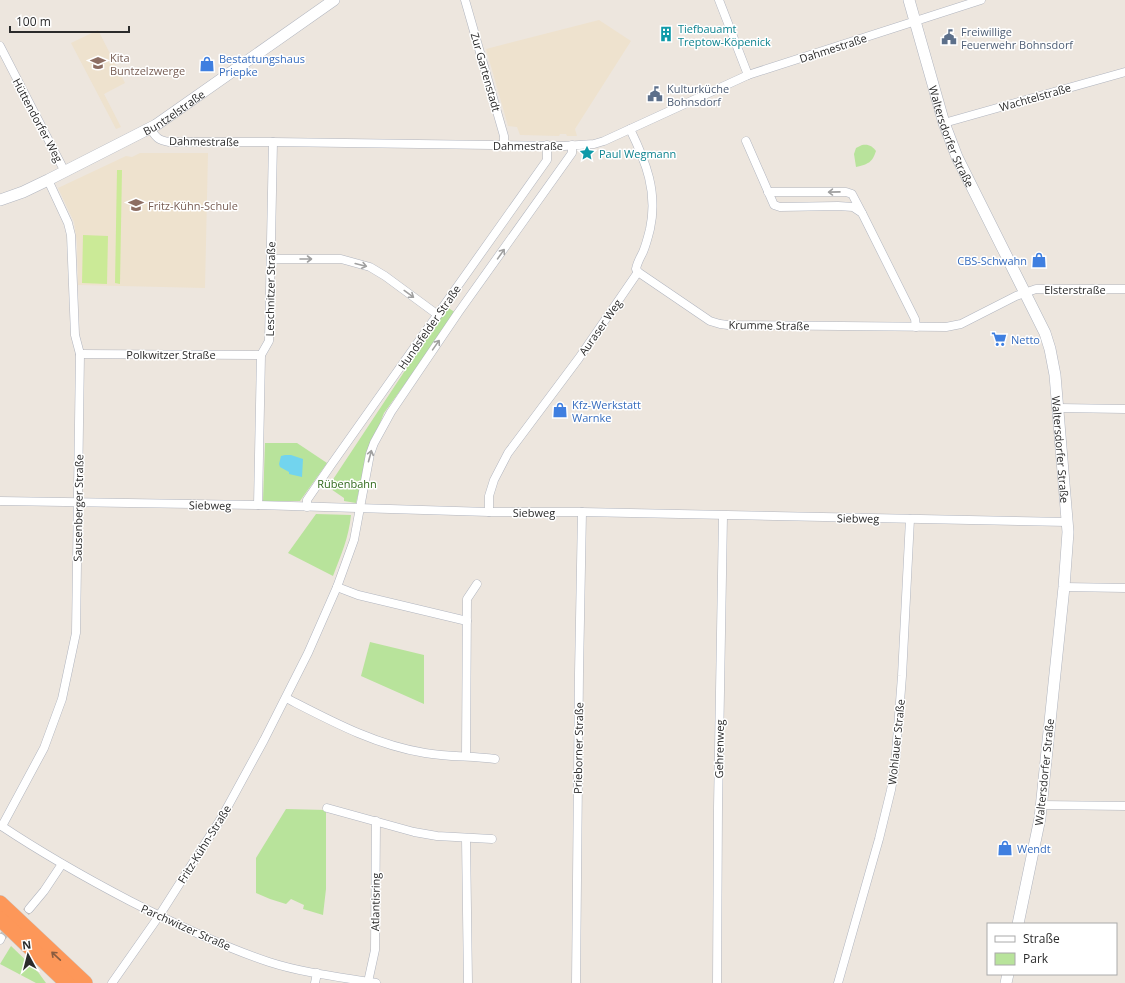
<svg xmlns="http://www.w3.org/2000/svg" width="1125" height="983" font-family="'Open Sans',sans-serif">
  <rect width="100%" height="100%" fill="#ede6de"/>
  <g fill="#eee2ce">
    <polygon points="599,20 631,41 575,129 577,136 567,136 566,134 560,134 559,136 520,135 517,127 508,126 486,49"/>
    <polygon points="98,30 125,83 104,94 121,127 116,129 71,43"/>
    <polygon points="140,153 208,153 205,288 78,285 77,243 74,222 58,188 126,156 132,157"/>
  </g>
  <g fill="#b8e39b">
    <path d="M862,145C869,144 872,146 876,151C872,163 868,164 856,167L854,154L856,148Z"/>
    <polygon points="447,307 456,313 384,413 369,451 356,503 344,501 344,498 328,487"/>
    <polygon points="265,443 297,443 327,463 300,501 263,501"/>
    <path d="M316,514L351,515C349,537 341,555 333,576L288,553Z"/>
    <polygon points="370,642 424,655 424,704 361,676"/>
    <polygon points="286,809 326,810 326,889 323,915 303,909 304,905 291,899 286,904 270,899 256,893 256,858"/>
    <polygon points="11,946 38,972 46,983 36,983 0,964"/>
  </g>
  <g fill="#cbea97">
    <polygon points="117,170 122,170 120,284 115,283"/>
    <polygon points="83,235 108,236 107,284 82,283"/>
  </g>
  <polygon fill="#72d4ee" points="285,455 291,455 303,459 302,477 289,474 289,472 280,467 279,464 281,456"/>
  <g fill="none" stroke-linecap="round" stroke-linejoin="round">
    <polyline stroke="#c6c1ba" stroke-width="8" stroke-dasharray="8 4" stroke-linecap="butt" points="1,938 29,909"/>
    <g stroke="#b1b5bf" stroke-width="9">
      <g id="street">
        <polyline points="465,0 504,136 504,145"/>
        <polyline points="719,0 748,75"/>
        <polyline points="0,46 65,172"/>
        <polyline points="944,123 1125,72"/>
        <path d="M150,128C156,137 157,140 169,142H273L564,146L594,144L604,141L748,75L981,0"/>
        <path d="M630,129C646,162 658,192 650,229C648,237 646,245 643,252C640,258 637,263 636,269L638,272"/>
        <polyline points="746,141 774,205 780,207 838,206 853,207 862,213 915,319 916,327"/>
        <polyline points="768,192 846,192 852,194 862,213"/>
        <polyline points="271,259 341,259 370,267 385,276 438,315"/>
        <polyline points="638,272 710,321 720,324 728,325 946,327 961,324 1016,296 1036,289 1125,289"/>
        <polyline points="80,354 261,355"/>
        <polyline points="1059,408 1125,409"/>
        <polyline points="0,501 258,505 489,512 582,512 1067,522"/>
        <polyline points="258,505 261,355 269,341 273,142"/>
        <polyline points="307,507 307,500 331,465 547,160 547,145"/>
        <polyline points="489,512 489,496 494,480 508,453 579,358 638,272"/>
        <polyline points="337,587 358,595 467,621"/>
        <polyline points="1064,587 1125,588"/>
        <path d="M286,698C331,721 375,745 425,753C448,757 472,756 495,759"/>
        <polyline points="466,756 467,599 477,584"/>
        <polyline points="1041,805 1125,806"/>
        <polyline points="327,808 414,832 437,836 492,839"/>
        <path d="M0,825C42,853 86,878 130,901C175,924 221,946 269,962C303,973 340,977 376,983"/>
        <polyline points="2,826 44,748 62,699 76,633 80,354 75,335 71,235 68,223 48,180"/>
        <polyline points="466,838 468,983"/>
        <polyline points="29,909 44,891 62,864"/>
        <polyline points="0,940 1,938"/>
        <polyline points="368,982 375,950 376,821"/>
        <polyline points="112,983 159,916 222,817 264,740 308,653 337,587 354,540 370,454 374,443 391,412 458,313 572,153 572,145"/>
        <polyline points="315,983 317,973"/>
        <polyline points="576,983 579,673 582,512"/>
        <polyline points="717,983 718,808 723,516"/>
        <polyline points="838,983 879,839 891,790 895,767 902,676 910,519"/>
      </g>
    </g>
    <g stroke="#b1b5bf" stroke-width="12">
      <g id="secondary">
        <path id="s1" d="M909,0L944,123L957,157L1045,333L1050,349L1055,375L1068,532L1064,587L1040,818L1018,924"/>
        <path id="s2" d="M0,200L23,192L48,180L156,125L334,0"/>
        <polyline points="1006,983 1008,974"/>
      </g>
    </g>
    <g stroke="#c8c8c8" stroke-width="16">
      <g id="highway">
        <polyline points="0,903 85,983"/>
        <polyline points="0,919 67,983"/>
      </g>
    </g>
    <use href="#street" stroke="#fff" stroke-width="8"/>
    <use href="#secondary" stroke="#fff" stroke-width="11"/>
    <use href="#highway" stroke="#fd9759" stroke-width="15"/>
  </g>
  <defs><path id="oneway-shaft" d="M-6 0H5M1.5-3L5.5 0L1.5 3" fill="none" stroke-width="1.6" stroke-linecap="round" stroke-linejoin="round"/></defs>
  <g stroke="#a0a0a0">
    <use href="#oneway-shaft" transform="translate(834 192) rotate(179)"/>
    <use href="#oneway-shaft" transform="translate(501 254) rotate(-55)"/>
    <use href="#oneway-shaft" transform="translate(306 259)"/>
    <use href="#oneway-shaft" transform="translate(361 265) rotate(14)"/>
    <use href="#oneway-shaft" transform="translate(409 294) rotate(36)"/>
    <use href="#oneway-shaft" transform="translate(436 345) rotate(-55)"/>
    <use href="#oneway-shaft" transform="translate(370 456) rotate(-75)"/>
  </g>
  <use stroke="#8a5c40" href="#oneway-shaft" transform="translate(56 956) rotate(-137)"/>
  <defs>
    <g id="building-bare" transform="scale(1.2)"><path d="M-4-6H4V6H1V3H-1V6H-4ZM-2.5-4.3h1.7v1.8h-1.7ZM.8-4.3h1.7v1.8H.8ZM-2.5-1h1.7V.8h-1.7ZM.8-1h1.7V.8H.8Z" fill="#0f9aa8" stroke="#fff" stroke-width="2.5" paint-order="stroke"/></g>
    <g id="civic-bare" transform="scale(1.2)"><path d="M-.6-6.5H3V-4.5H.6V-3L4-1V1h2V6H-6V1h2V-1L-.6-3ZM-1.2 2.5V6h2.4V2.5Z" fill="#5c6f8a" stroke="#fff" stroke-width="2.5" paint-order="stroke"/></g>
    <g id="school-bare" transform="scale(1.2)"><path d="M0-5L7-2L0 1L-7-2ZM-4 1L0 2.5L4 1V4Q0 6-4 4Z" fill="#8d6e63" stroke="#fff" stroke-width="2.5" paint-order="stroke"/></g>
    <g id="shop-bare" transform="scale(1.2)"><path d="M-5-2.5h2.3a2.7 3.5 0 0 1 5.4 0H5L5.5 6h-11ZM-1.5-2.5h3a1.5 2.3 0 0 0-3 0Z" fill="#3f7fe0" stroke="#fff" stroke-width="2.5" paint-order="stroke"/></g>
    <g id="sight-bare" transform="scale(1.2)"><path d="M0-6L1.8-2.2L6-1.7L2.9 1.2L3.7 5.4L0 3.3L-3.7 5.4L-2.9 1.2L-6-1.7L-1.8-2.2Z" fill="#0f9aa8" stroke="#fff" stroke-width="2.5" paint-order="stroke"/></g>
    <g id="supermarket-bare" transform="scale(1.2)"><path d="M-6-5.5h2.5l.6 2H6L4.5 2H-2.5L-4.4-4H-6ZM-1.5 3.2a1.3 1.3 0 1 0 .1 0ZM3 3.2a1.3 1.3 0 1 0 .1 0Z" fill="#3f7fe0" stroke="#fff" stroke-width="2.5" paint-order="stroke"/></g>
  </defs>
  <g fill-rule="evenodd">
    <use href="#building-bare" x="666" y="34"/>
    <use href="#civic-bare" x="949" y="37"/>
    <use href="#school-bare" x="98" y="63"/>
    <use href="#shop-bare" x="207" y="64"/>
    <use href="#civic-bare" x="655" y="94"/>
    <use href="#sight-bare" x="587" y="153"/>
    <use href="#school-bare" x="136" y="205"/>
    <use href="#shop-bare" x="1039" y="260"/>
    <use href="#supermarket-bare" x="999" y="339"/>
    <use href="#shop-bare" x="560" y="410"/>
    <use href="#shop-bare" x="1005" y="848"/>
  </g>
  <g text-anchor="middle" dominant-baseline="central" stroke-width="3" stroke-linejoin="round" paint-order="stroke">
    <g font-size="11" fill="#0d838f" stroke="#fff" text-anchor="start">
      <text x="678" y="28">Tiefbauamt<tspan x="678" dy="13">Treptow-Köpenick</tspan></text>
      <text x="599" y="153">Paul Wegmann</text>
    </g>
    <g font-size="11" fill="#4e5e75" stroke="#fff" text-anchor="start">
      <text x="961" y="31">Freiwillige<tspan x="961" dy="13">Feuerwehr Bohnsdorf</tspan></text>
      <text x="667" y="88">Kulturküche<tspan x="667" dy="13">Bohnsdorf</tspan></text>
    </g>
    <g font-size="11" fill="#2b2b2b" stroke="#fff">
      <text transform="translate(833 48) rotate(-18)">Dahmestraße</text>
      <text transform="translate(486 72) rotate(74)">Zur Gartenstadt</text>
      <text transform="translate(1035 97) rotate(-16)">Wachtelstraße</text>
      <text stroke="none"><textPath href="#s2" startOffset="195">Buntzelstraße</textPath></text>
      <text transform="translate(38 120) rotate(62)">Hüttendorfer Weg</text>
      <text stroke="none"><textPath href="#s1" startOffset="143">Waltersdorfer Straße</textPath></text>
      <text transform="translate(204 141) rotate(1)">Dahmestraße</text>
      <text x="528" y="145">Dahmestraße</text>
      <text transform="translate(270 289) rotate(-89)">Leschnitzer Straße</text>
      <text x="1075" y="289">Elsterstraße</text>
      <text transform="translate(769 325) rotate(1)">Krumme Straße</text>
      <text transform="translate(429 327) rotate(-55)">Hundsfelder Straße</text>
      <text transform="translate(600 327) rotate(-55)">Auraser Weg</text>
      <text x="171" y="354">Polkwitzer Straße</text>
      <text stroke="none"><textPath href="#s1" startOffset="479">Waltersdorfer Straße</textPath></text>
      <text transform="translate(210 505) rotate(1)">Siebweg</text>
      <text transform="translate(78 508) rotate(-89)">Sausenberger Straße</text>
      <text x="534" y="512">Siebweg</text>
      <text transform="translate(858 518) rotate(1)">Siebweg</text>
      <text transform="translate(896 742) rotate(-84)">Wohlauer Straße</text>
      <text transform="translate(578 748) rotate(-89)">Prieborner Straße</text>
      <text transform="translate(719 749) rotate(-89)">Gehrenweg</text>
      <text transform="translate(1044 772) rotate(-84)">Waltersdorfer Straße</text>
      <text transform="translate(204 844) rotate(-58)">Fritz-Kühn-Straße</text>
      <text transform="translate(375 902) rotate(-89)">Atlantisring</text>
      <text transform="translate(186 927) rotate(24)">Parchwitzer Straße</text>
    </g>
    <g font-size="11" fill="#785e54" stroke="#fff" text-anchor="start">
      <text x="110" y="57">Kita<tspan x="110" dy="13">Buntzelzwerge</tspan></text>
      <text x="148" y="205">Fritz-Kühn-Schule</text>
    </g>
    <g font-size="11" fill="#366cbe" stroke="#fff" text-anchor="start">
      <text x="219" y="58">Bestattungshaus<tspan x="219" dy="13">Priepke</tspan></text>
      <text x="1027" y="260" text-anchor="end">CBS-Schwahn</text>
      <text x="1011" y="339">Netto</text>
      <text x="572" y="404">Kfz-Werkstatt<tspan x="572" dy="13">Warnke</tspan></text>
      <text x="1017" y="848">Wendt</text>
    </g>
    <g font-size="11" fill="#30691b" stroke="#fff">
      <text x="347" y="483">Rübenbahn</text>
    </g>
  </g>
  <rect x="987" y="923" width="130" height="52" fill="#ffffff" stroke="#aaaaaa"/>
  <rect x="995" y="936" width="20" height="6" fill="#ffffff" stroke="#aaaaaa"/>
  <text x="1023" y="943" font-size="12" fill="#2b2b2b">Straße</text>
  <rect x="995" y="953" width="20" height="12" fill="#b8e39b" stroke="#aaaaaa"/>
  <text x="1023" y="963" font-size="12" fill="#2b2b2b">Park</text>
  <g transform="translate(28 955) rotate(353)" stroke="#ffffff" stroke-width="3" paint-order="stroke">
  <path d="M0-3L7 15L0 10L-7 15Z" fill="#2b2b2b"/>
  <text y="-6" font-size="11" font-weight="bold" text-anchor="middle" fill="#2b2b2b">N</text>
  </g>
  <path d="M10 26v6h119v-6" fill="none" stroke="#2b2b2b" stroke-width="2"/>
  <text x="16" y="26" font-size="12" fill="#2b2b2b" stroke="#ffffff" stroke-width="3" paint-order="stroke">100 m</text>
</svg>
